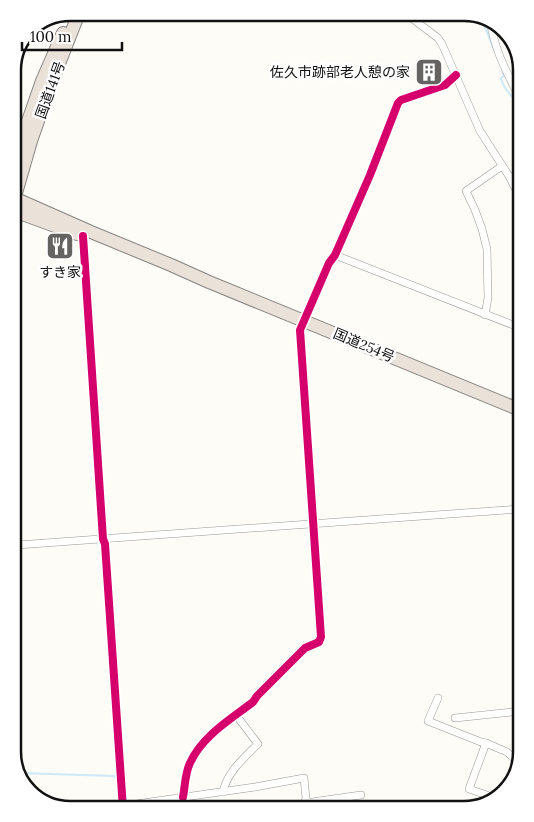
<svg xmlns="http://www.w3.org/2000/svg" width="534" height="822" font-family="Lora,'Noto Sans JP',serif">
  <rect width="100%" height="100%" fill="#fdfcf7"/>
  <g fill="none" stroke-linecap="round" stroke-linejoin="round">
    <g stroke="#cde8f7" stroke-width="2">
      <polyline points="481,17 494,50"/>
      <path d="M502,70L504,76L501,78C503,87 509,94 516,100"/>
      <polyline points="510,174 516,170"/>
      <polyline points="506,176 510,185"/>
      <polyline points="513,191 517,206"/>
      <polyline points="19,773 114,776 118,781"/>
      <polyline points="119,793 119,802"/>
    </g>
    <g stroke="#979795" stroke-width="8">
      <g id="street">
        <polyline points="405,13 438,38 442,44 480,131 509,176 517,192"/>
        <path d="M490,20C494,47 504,67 516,91"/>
        <polyline points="83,236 103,539 105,544 123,809"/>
        <polyline points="335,255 518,327"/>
        <polyline points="485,315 488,298 487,249 482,229 475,210 466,191 502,166"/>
        <polyline points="516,408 519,453"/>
        <polyline points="17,545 519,509"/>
        <polyline points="438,698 428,721 481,742 486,743"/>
        <polyline points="455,718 521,711"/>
        <path d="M223,792C227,772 244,758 258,744L236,715"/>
        <path d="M183,797C185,787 185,773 190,763C202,736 231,719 253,702L257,696L305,648L319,642L321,637L300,330L329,263L335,255L370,175L398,103L401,100L445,85L456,75"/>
        <polyline points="495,798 469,789 486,743 507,752 519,763"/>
        <polyline points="305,803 361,795"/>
        <polyline points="58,806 122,806 255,787 304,778 306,799 303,806"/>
      </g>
    </g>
    <g stroke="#858482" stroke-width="14">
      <g id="highway">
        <polyline points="13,164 42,81 63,33"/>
        <polyline points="14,198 91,232 171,265 209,282 518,409"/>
        <polyline points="14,200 31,141 51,84 79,13"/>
        <polyline points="14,211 77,234"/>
      </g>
    </g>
    <use href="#street" stroke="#fffffe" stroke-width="7"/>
    <use href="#highway" stroke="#eae1d8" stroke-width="12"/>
    <g stroke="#fff" stroke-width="11">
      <g id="cycleway">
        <polyline points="83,236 103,539 105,544 123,809"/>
        <path d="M183,797C185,787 185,773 190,763C202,736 231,719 253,702L257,696L305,648L319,642L321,637L300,330L329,263L335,255L370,175L398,103L401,100L445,85L456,75"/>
      </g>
    </g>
    <use href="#cycleway" stroke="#d6006c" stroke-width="8"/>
  </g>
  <defs>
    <g id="building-square" transform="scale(1.4375)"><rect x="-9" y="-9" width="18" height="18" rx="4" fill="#646362" stroke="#fff"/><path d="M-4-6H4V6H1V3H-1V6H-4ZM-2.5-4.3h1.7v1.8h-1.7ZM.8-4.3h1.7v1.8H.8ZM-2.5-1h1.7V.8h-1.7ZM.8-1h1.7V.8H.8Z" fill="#fff"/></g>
    <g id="restaurant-square" transform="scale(1.4375)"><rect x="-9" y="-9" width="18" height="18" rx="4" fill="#646362" stroke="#fff"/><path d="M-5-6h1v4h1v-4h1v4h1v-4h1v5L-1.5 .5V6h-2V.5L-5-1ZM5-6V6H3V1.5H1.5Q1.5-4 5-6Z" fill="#fff"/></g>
  </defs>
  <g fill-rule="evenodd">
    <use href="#building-square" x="429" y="72"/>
    <use href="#restaurant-square" x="60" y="246"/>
  </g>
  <g text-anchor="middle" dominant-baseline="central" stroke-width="5" stroke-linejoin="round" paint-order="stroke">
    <g font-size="14" fill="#111" stroke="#fff" text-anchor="end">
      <text x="410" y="72">佐久市跡部老人憩の家</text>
      <text x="60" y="272" text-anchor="middle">すき家</text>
    </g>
    <g font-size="14" fill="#111" stroke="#fff">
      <text transform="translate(50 90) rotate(-70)">国道141号</text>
      <text transform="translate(364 345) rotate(23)">国道254号</text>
    </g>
  </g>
  <path d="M0 0H534V822H0ZM70 21H464A49 49 0 0 1 513 70V752A49 49 0 0 1 464 801H70A49 49 0 0 1 21 752V70A49 49 0 0 1 70 21Z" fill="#fff" fill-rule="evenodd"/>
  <path fill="none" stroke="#111" stroke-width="2.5" d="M70 21H464A49 49 0 0 1 513 70V752A49 49 0 0 1 464 801H70A49 49 0 0 1 21 752V70A49 49 0 0 1 70 21Z"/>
  <path d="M22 42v8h100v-8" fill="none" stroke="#111111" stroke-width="2.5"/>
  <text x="30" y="42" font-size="15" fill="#111111" stroke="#ffffff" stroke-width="4" paint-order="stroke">100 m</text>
</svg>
